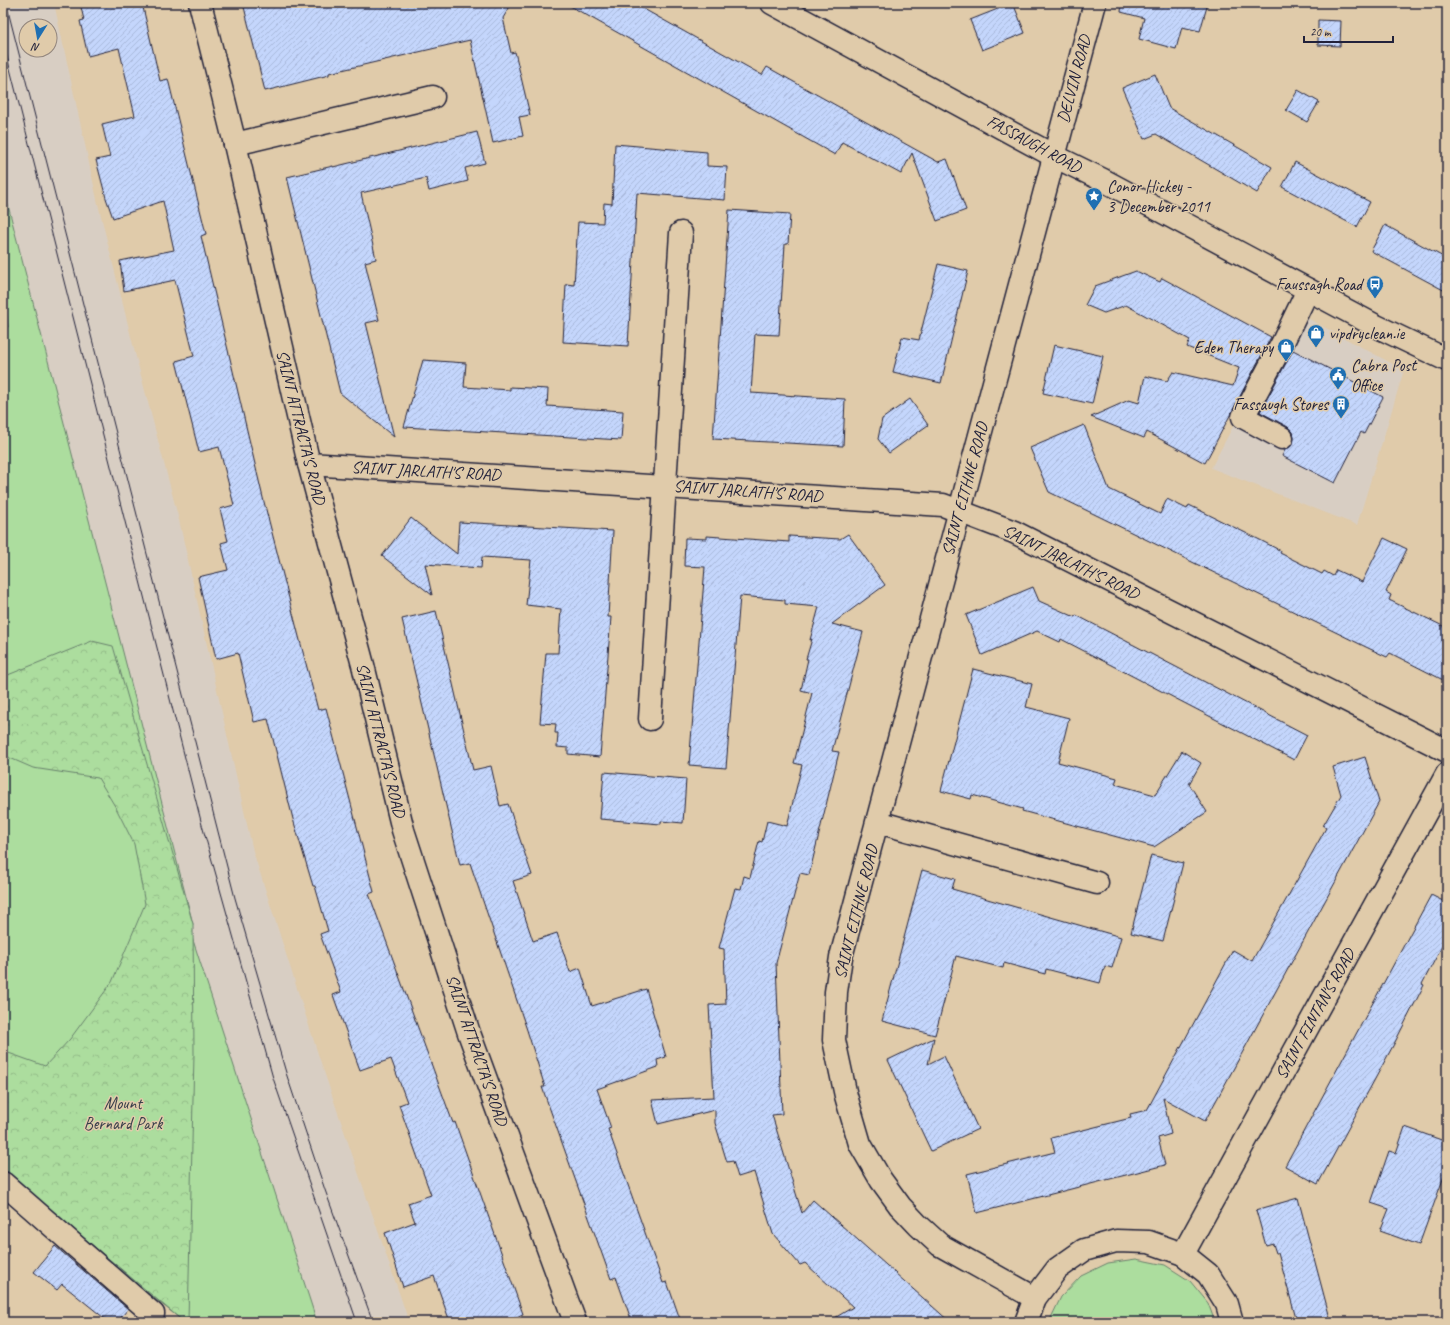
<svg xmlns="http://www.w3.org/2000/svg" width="1450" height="1325" font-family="Caveat,sans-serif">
  <defs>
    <pattern id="forest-crowns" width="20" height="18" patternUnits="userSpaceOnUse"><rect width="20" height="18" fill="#acdd9e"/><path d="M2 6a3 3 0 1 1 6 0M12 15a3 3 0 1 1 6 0" fill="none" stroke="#94bd89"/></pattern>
    <pattern id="building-hatch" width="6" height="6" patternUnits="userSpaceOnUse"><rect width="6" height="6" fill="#c4d6fc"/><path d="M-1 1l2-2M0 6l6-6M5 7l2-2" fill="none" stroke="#a8b7d9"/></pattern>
  </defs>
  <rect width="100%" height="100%" fill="#e0cbaa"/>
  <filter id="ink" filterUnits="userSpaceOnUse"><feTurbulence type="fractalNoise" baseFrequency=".025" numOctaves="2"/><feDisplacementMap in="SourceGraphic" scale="8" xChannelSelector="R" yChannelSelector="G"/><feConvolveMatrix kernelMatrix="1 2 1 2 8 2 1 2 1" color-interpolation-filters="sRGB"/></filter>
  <g filter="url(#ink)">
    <g fill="#d8cec3" fill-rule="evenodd">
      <path d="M3,3H54L98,204L135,353L179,520L253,851L319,1057L409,1322H317L190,931L193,924L3,186ZM26,26H50V50H26Z"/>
      <polygon points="1294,311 1404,370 1357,525 1211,468"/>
    </g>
    <g fill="#acdd9e" stroke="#67806c">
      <polygon points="3,186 193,924 190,931 317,1322 184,1322 67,1228 68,1224 3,1170"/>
      <polygon points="1136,1259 1165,1265 1190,1281 1208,1303 1215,1322 1049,1322 1061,1297 1081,1276 1108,1263"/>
    </g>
    <g fill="url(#forest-crowns)" stroke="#67806c">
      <polygon points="3,299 5,300 8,327 3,329"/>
      <polygon points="92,641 113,646 193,924 194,1054 188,1322 184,1322 3,1170 3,1051 45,1066 70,1039 112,982 145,904 134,844 116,808 98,778 33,768 3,755 3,677"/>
    </g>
    <g fill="url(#building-hatch)" stroke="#22223b">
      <polygon points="80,3 142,3 160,81 168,79 206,234 201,236 263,498 318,710 326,708 374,892 369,894 439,1085 453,1123 455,1122 523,1314 516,1317 518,1322 450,1322 434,1276 403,1287 385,1233 415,1222 408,1203 431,1195 399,1105 407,1102 391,1059 360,1070 333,995 341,992 320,934 328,931 315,886 313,886 293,819 268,719 254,722 238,653 216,659 198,577 228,570 221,543 228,541 220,509 234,505 219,447 199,452 176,361 194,356 175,280 124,291 120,261 174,250 163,201 113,218 106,198 96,160 110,157 102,124 135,116 119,48 88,56 80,21 84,20"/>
      <polygon points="243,3 512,3 503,18 511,53 515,52 530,115 519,117 523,136 493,143 470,40 329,73 329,75 265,91"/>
      <polygon points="565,3 633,3 762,75 767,67 938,162 947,159 966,210 937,221 912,153 901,174 842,142 835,155"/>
      <polygon points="1013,3 1025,33 982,50 970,20"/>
      <polygon points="1122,3 1208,3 1200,31 1182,27 1176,49 1139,39 1144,18 1121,12"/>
      <polygon points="1318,20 1341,21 1340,46 1318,45"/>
      <polygon points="1155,74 1169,108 1272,167 1257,193 1156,134 1144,139 1122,88"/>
      <polygon points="1298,90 1319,102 1307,122 1286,110"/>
      <polygon points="477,132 485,163 465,168 468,181 429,191 426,178 361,193 376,259 365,262 379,320 366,323 394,437 340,393 287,177 333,166 333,167"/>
      <polygon points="615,144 707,152 707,166 727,167 725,200 637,193 628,346 563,342 566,284 574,285 578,222 603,223 604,203 612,204"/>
      <polygon points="1295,162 1370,202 1357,227 1282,187"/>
      <polygon points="729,210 790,214 788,244 785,244 779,335 755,334 751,393 845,399 843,446 713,439"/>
      <polygon points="1385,225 1447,259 1447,292 1371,251"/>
      <polygon points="938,264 968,271 941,383 893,372 902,337 919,340"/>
      <polygon points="1136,271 1160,282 1162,278 1271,337 1205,463 1147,432 1144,438 1091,417 1129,400 1139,403 1145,376 1167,381 1173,372 1233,386 1239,368 1187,347 1190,340 1126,305 1104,313 1085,305 1095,286"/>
      <polygon points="1054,345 1103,356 1092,404 1043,393"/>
      <polygon points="1293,350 1383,397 1364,434 1361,432 1335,483 1282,456 1285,450 1293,444 1294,437 1293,432 1288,427 1260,412"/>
      <polygon points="423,360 466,363 464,387 510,390 510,387 548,389 547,406 623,411 621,440 404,427"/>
      <polygon points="910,399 928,425 889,453 878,439 882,419"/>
      <polygon points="1084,425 1109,489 1160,514 1167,499 1187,509 1189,505 1262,541 1281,551 1280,553 1322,574 1324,571 1333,576 1336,570 1362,582 1384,538 1407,549 1386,592 1391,595 1389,600 1447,628 1447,682 1390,653 1387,657 1366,647 1049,492 1030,448"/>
      <polygon points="411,518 457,554 459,522 613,531 608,617 611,617 600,757 568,754 568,748 557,747 558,733 555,733 556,724 540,723 546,653 558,653 561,609 526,605 531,560 482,557 481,568 425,564 432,595 382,556"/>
      <polygon points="848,534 885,585 832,624 863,632 832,751 839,752 809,875 800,873 776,963 782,1114 772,1115 802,1213 813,1200 950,1322 828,1322 853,1307 805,1263 800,1265 773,1234 754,1172 738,1177 733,1161 727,1162 715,1123 715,1110 658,1124 652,1100 714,1097 709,1005 726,1004 724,949 719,948 735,888 741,889 744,876 750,878 759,841 762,842 767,821 787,826 802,765 794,763 812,693 801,690 808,659 806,659 812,639 810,640 819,607 785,604 785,600 740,596 726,768 689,765 705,567 684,566 685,538 707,539 707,536 789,542 789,536 840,539"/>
      <polygon points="1033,587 1039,601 1075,617 1076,615 1307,735 1294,760 1061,639 1060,642 1037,631 982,655 966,615"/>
      <polygon points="436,611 473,770 491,766 500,806 508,804 532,875 513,881 533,941 557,933 570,972 580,968 592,1006 646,989 666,1057 657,1060 658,1067 597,1089 611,1128 608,1129 663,1283 667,1282 681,1322 632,1322 616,1277 611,1279 542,1087 545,1087 527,1030 470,863 460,865 402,619"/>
      <polygon points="973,669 1032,684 1026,707 1069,718 1058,762 1117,778 1115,784 1155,795 1182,751 1201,763 1189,784 1207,812 1154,847 1022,811 1023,809 972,795 971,799 941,791"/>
      <polygon points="1365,757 1379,802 1205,1121 1163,1098 1171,1134 1158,1138 1165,1165 977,1213 967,1174 1055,1152 1051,1138 1131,1118 1130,1114 1147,1110 1233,950 1252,961 1326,828 1323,826 1341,795 1333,767"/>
      <polygon points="604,772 686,779 683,823 661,821 661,824 600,819"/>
      <polygon points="1151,855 1183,863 1163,941 1131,933"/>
      <polygon points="922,870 955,879 952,889 1121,937 1112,968 1105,966 1100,983 1046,969 1045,974 1004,963 1003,968 956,956 935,1035 882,1021"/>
      <polygon points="1431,895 1447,903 1447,937 1422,984 1424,985 1394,1044 1318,1184 1285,1166"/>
      <polygon points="934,1038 928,1064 944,1056 978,1129 931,1151 888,1060"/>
      <polygon points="1405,1127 1447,1142 1447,1168 1419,1245 1380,1231 1389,1209 1371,1203 1389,1151 1396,1153"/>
      <polygon points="1298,1198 1319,1277 1331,1322 1297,1322 1278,1253 1276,1253 1273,1244 1266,1246 1256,1210"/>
      <polygon points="55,1246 128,1309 117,1322 109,1322 62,1284 57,1290 34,1272"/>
    </g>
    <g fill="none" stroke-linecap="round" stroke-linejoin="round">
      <g stroke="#22223b" stroke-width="25">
        <g id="minor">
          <polyline points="200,3 235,144 309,464 363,665 403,830 469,1033 575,1322"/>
          <polyline points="772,3 1054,156 1103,180 1374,325 1447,360"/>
          <polyline points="235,144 433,97"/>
          <polyline points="1282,438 1243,417 1282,344 1308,290"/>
          <polyline points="309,464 943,505 1014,532 1447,751"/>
          <polyline points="650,719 681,233"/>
          <polyline points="878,822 1097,883"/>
          <polyline points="3,1183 153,1314 151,1322"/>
          <polyline points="1183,1254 1447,774"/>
          <polyline points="1035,1298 940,1245 918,1225 900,1206 881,1180 860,1144 846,1096 834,1040 836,992 841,957 1095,3"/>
          <polyline points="1026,1322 1035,1298 1057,1269 1084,1250 1116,1241 1149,1242 1183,1254 1208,1274 1227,1304 1232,1322"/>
        </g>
      </g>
      <use href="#minor" stroke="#e0cbaa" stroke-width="22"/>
      <g stroke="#22223b" stroke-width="1">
        <polyline points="6,3 235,898 287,1076 325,1190 373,1322"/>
        <polyline points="3,41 202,825 273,1078 357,1322"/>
      </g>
    </g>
  </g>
  <defs>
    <g id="sight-pin" transform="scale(0.9)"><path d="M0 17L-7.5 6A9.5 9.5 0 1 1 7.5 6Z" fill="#1f6fb2" stroke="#e0cbaa"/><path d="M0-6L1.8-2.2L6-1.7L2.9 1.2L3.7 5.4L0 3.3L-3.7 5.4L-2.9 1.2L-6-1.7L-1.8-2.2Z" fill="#fff"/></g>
    <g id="bus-pin" transform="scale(0.9)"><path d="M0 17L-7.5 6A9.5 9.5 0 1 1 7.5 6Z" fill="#1f6fb2" stroke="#e0cbaa"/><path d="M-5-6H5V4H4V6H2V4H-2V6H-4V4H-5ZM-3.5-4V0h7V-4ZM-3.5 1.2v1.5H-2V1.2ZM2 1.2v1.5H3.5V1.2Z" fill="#fff"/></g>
    <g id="shop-pin" transform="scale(0.9)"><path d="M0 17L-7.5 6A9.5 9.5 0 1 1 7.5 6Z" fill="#1f6fb2" stroke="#e0cbaa"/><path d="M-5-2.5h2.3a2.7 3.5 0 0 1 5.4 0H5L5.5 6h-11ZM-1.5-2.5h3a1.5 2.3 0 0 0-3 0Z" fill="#fff"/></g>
    <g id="civic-pin" transform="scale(0.9)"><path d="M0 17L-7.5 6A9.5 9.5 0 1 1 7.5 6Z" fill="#1f6fb2" stroke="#e0cbaa"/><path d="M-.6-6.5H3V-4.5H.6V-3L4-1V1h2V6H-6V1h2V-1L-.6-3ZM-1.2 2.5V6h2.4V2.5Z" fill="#fff"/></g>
    <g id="building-pin" transform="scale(0.9)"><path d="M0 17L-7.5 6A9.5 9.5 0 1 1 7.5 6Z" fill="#1f6fb2" stroke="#e0cbaa"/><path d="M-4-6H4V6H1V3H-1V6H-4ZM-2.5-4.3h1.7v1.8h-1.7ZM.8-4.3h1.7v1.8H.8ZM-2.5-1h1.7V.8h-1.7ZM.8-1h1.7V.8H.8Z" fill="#fff"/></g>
  </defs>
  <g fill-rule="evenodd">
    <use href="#sight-pin" x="1094" y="196"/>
    <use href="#bus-pin" x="1375" y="284"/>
    <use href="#shop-pin" x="1316" y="333"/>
    <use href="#shop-pin" x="1286" y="347"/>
    <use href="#civic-pin" x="1338" y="375"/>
    <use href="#building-pin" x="1341" y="404"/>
  </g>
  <g text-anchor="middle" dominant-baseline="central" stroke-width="3" stroke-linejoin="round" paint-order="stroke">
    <g font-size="17" fill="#22223b" stroke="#e0cbaa">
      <text transform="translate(1074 79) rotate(-75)">DELVIN ROAD</text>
      <text transform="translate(1034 144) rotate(28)">FASSAUGH ROAD</text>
      <text transform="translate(301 427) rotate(76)">SAINT ATTRACTA'S ROAD</text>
      <text transform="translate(426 471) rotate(3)">SAINT JARLATH'S ROAD</text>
      <text transform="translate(965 489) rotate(-75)">SAINT EITHNE ROAD</text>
      <text transform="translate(748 491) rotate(4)">SAINT JARLATH'S ROAD</text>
      <text transform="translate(1071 562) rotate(26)">SAINT JARLATH'S ROAD</text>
      <text transform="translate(381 740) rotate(76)">SAINT ATTRACTA'S ROAD</text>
      <text transform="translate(856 912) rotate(-76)">SAINT EITHNE ROAD</text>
      <text transform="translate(1315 1014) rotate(-61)">SAINT FINTAN'S ROAD</text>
      <text transform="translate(477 1050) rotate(71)">SAINT ATTRACTA'S ROAD</text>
    </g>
    <g font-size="17" fill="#22223b" stroke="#e0cbaa" text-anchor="start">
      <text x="1107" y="186">Conor Hickey -<tspan x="1107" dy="20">3 December 2011</tspan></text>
      <text x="1362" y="284" text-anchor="end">Faussagh Road</text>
      <text x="1329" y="333">vipdryclean.ie</text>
      <text x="1273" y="347" text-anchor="end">Eden Therapy</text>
      <text x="1351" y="365">Cabra Post<tspan x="1351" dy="20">Office</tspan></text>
      <text x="1328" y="404" text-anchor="end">Fassaugh Stores</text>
    </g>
    <g font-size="17" fill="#373e4a" stroke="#e0cbaa">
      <text x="123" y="1103">Mount<tspan x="123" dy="20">Bernard Park</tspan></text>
    </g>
  </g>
  <rect width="1450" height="1325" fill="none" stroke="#e0cbaa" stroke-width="16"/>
  <rect x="8" y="8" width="1434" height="1309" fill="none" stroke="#22223b" stroke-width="1.5" filter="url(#ink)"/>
  <g transform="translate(38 38) rotate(191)"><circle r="19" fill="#e0cbaa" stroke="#94877e"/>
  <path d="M0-3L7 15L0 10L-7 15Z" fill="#1f6fb2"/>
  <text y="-6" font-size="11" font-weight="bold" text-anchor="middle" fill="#22223b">N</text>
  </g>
  <path d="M1304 36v6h89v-6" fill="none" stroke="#22223b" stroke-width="2"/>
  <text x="1310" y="36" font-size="12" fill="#22223b" stroke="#e0cbaa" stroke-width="3" paint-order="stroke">20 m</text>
</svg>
